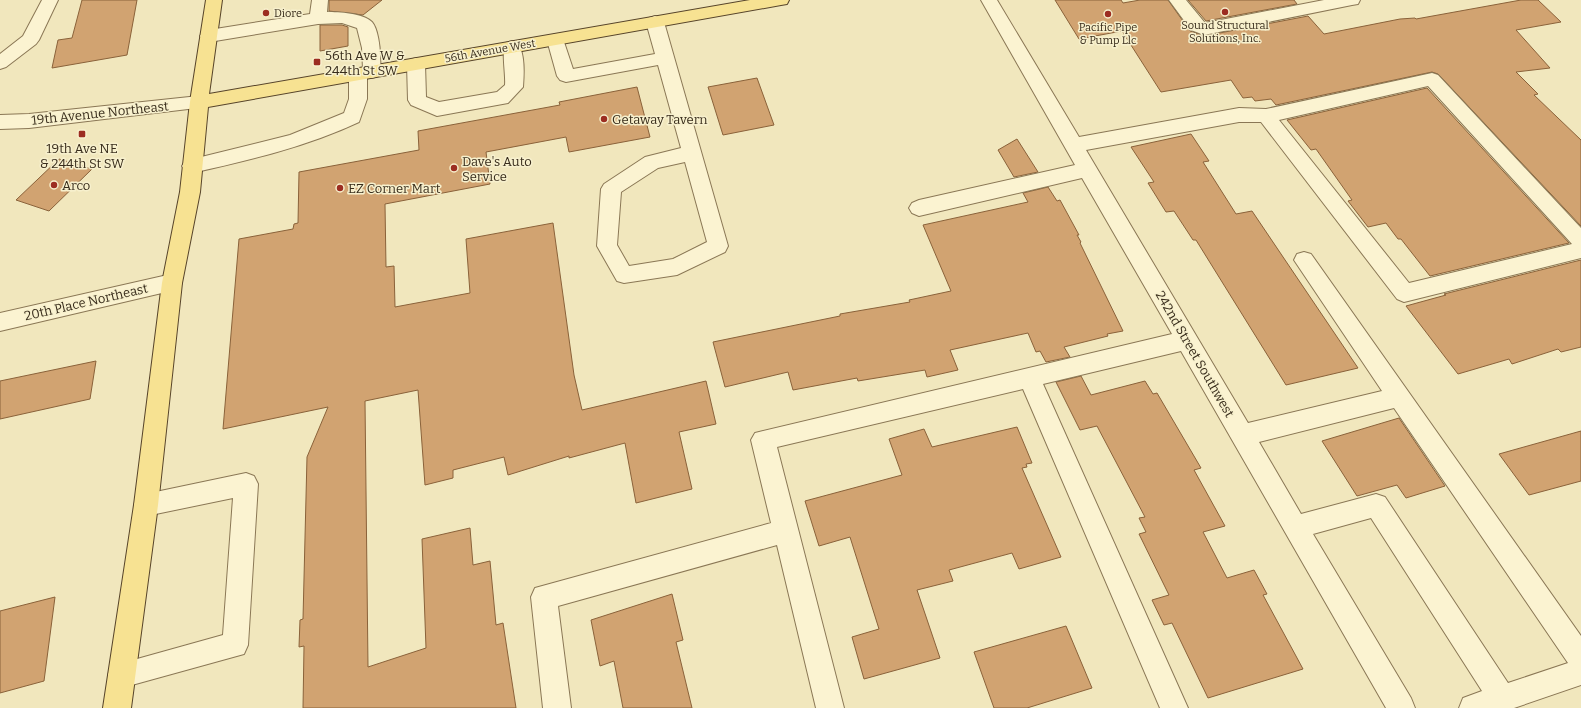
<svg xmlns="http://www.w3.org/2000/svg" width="1581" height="708" font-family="Bitter,serif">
  <rect width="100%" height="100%" fill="#f1e7bd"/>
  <g fill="#d1a371" stroke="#8a623a">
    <polygon points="82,0 137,0 127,55 52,68 58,40 72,38"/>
    <polygon points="329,0 382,0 363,15 329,11"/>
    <polygon points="1055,0 1121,0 1123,3 1140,0 1168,0 1190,31 1204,36 1308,16 1324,34 1400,19 1415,18 1416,19 1521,0 1538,0 1561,22 1516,30 1550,68 1516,72 1538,94 1534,95 1581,140 1581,226 1438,74 1432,72 1276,105 1271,99 1255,101 1252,97 1243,98 1231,80 1161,92 1122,31 1079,39"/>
    <polygon points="1188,0 1294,0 1297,4 1206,21"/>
    <polygon points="320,25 342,25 348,27 348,46 320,51"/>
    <polygon points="757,78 774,125 723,135 708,87"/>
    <polygon points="637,87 650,137 569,152 566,137 486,152 490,184 385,204 386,267 394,266 395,307 470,293 466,239 553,223 574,375 582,410 706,381 716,424 679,432 692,489 636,503 625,443 569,458 569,456 508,475 504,457 453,470 453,478 425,485 418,390 365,401 368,667 426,648 422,539 470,528 473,565 490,561 496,625 503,623 516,708 303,708 304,646 299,647 300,620 303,619 307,457 328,407 223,429 239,239 293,229 294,224 298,223 299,172 419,150 418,131 560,105 559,102"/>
    <polygon points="1427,88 1569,243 1430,276 1401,239 1398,239 1386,223 1368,227 1348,201 1352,200 1316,149 1311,150 1287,120"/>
    <polygon points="1191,134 1209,161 1203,162 1236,214 1252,211 1358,368 1286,385 1196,240 1193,240 1174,211 1166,212 1148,183 1154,182 1131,147"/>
    <polygon points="1017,139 1038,172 1014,177 998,150"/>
    <polygon points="59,159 92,169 49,211 16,200"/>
    <polygon points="1048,187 1057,201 1060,200 1079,235 1077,235 1081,242 1080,243 1123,331 1107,334 1108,336 1064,347 1070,357 1046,362 1040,351 1036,352 1028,333 950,350 958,370 927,377 925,370 858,381 857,378 793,390 788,372 725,387 713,342 840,316 840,314 910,302 909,300 951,291 923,225 1028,202 1023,193"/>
    <polygon points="1581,260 1581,347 1561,352 1558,349 1512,364 1509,359 1458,374 1406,306 1446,295 1444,294"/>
    <polygon points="96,361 90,399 0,419 0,381"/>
    <polygon points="1081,376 1091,395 1145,381 1153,394 1157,393 1201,468 1194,470 1225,526 1203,532 1227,578 1254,570 1267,594 1263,595 1303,669 1208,698 1172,623 1164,625 1152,600 1169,595 1139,534 1146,532 1139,518 1145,517 1097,426 1080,430 1056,382"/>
    <polygon points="1399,418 1445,486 1406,498 1397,485 1357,496 1322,441"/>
    <polygon points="1017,427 1032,463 1026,464 1027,467 1022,468 1061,557 1019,569 1012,553 949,570 953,581 917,590 940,658 864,679 852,637 879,629 850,537 819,546 805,501 902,475 889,439 924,429 932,447"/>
    <polygon points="1581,431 1581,481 1529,495 1499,454"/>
    <polygon points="672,594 683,640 676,642 692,708 623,708 614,661 600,666 591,620"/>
    <polygon points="55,597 44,681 0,693 0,611"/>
    <polygon points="1066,626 1092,688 1027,708 994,708 974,652"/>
  </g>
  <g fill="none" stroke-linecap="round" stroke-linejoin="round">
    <g stroke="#8a7755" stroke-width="2">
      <g id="minor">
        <polygon points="42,0 58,0 39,40 36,44 6,67 0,69 0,54 23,36"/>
        <path d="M312,0H328L327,12C339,12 363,13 372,22C378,29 380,47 380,55C380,63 382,70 378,76L372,78L367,77V99L359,122C306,147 249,160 192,173L185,171L182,166L185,161L290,135L344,113L349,99V74L352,70L358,68L363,69L362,48L357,28L342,23L318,24L209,42L203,40L200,36L203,32L209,30L310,14Z"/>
        <path d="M981,0H997L1079,137L1239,108L1266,109L1432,73L1438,75L1581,228V258L1404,302L1397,299L1261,122H1239L1086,150L1248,423L1382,391L1294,260L1297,254L1304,252L1311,254L1581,636V685L1514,708H1459L1463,698L1482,691L1371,518L1313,534L1411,698L1415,708H1386L1181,351L1043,384L1188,708H1160L1023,389L777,447L844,708H816L777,545L558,606L571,708H543L531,597L535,588L771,523L751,440L755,433L1172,334L1082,178L919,216L912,213L909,208L912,203L919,200L1075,165ZM1428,86L1572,244L1409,283L1279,120ZM1394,408L1568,663L1508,683L1385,497L1376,494L1301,514L1259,442Z"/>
        <polygon points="1169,0 1186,0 1205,23 1324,0 1360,0 1358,4 1352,5 1204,35 1191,30"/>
        <path d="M655,16L661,18L664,22L728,246L725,252L677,275L624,283L617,281L597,246L601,189L604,184L645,157L681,148L658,65L566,82L560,80L557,76L547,40L550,36L556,34L562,36L573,69L655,54L646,22L649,18ZM685,162L707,242L673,259L629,266L617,245L621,192L658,168Z"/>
        <path d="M512,41L518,43C525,55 524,73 523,87L508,103L437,116L411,105L408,100L407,64L410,60L416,58L422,60L425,64L426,97L439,102L497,92L505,85C506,74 501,50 506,43Z"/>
        <polygon points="199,96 205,97 208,102 205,107 29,128 0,129 0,115 29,114"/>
        <polygon points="172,274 179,277 182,283 179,289 0,331 0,313"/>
        <polygon points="246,473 254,476 258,484 248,645 244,654 121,688 112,684 108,675 112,666 223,635 233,498 146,516 137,513 134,505 137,497 146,494"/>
      </g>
    </g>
    <g stroke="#57442a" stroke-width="2">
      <polygon id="major" points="206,0 222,0 209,94 750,0 789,0 787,4 781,5 208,107 200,192 182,283 158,505 131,708 103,708 134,505 162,283 180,192 190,102"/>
    </g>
    <use href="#minor" fill="#fbf3d1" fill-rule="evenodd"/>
    <use href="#major" fill="#f7e292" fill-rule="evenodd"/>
  </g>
  <g fill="#9c2d21" stroke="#f7f0cd" stroke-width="1.5">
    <circle cx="1225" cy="12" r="4"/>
    <circle cx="266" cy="13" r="4"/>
    <circle cx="1108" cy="14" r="4"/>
    <rect x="313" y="58" width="8" height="8" rx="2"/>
    <circle cx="604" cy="119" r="4"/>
    <rect x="78" y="130" width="8" height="8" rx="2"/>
    <circle cx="454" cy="168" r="4"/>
    <circle cx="54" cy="185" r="4"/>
    <circle cx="340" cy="188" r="4"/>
  </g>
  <g text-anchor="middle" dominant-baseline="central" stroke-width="3" stroke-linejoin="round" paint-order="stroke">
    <g font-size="11" fill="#382c1b" stroke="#f7f0cd">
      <text x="274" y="13" text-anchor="start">Diore</text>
      <text x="1225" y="25">Sound Structural<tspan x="1225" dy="13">Solutions, Inc.</tspan></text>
      <text x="1108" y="27">Pacific Pipe<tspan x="1108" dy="13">&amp; Pump Llc</tspan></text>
    </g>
    <g font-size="11" fill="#382c1b" stroke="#f7f0cd">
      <text transform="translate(490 51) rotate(-10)">56th Avenue West</text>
    </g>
    <g font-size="13" fill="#382c1b" stroke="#f7f0cd" text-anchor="start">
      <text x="325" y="55">56th Ave W &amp;<tspan x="325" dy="15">244th St SW</tspan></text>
      <text x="612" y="119">Getaway Tavern</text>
      <text x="82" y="148" text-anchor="middle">19th Ave NE<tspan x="82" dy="15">&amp; 244th St SW</tspan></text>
      <text x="462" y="161">Dave's Auto<tspan x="462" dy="15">Service</tspan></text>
      <text x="62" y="185">Arco</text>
      <text x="348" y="188">EZ Corner Mart</text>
    </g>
    <g font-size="13" fill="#382c1b" stroke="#f7f0cd">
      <text transform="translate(100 113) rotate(-6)">19th Avenue Northeast</text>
      <text transform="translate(86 302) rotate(-13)">20th Place Northeast</text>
      <text transform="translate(1195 354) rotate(60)">242nd Street Southwest</text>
    </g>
  </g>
</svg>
